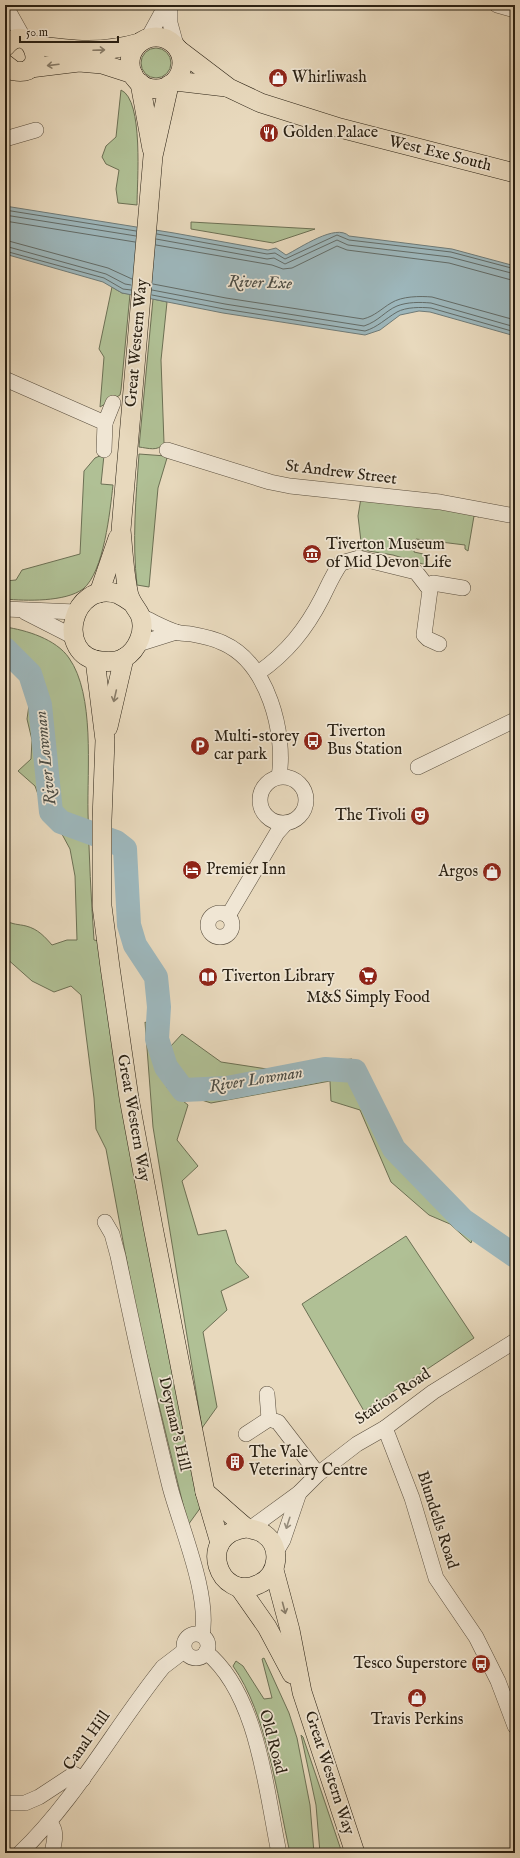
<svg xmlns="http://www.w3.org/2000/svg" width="520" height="1858" font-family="'IM FELL English',serif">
  <rect width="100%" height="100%" fill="#e8d9bd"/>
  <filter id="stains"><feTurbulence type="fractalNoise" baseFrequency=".005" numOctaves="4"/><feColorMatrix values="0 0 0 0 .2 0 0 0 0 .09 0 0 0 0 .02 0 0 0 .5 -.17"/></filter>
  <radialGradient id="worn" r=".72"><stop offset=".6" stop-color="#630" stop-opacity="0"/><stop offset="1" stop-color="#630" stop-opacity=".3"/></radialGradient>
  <g fill="#b0c095" stroke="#6c7054">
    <circle cx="156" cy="63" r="15"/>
    <path d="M121,90C144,100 137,183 137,205L118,203L116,189L119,170L106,164L102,157L106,146L116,137Z"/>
    <polygon points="191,222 315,229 273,243 191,229"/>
    <polygon points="112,287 122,293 130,294 121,390 120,395 100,407 104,357 99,349"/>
    <path d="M153,299L167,302L161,360L164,443C158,452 148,448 139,447Z"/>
    <path d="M139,454L166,456L167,458L158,488L149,587L137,585C132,541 136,497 139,454Z"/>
    <path d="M102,455H104L101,484L113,485C110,511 104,572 83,589C65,602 26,601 5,599V581L16,580L22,570L80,554L84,471L95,458Z"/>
    <polygon points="361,498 475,511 479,517 474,516 468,551 465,549 465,545 416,539 414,552 428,555 426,565 393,555 362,550 358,516"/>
    <path d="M5,627C26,630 56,639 69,658C95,695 87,769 88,813C89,855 91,898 94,940L99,941L201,1507L188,1525L135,1306L106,1149L96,1129L94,1098L81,995L71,986L54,992L32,981L5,957V920C13,925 18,924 26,926C38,929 45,937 52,945L67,940H77L75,876L70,849L63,836L43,808L35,786L18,771L31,759L32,740L27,719L31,691L5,652Z"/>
    <polygon points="145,1022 167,1035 167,1088 188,1105 177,1140 198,1166 182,1181 198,1235 226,1230 236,1263 249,1277 221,1291 227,1310 203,1332 217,1407 202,1428 153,1127"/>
    <polygon points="182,1034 221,1062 267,1069 352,1059 385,1131 435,1185 478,1224 471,1243 450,1224 429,1215 391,1182 360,1110 331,1101 330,1081 211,1103 189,1096 170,1047"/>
    <polygon points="406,1236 474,1338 364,1411 302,1304"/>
    <path d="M264,1658L289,1713L297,1738L310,1805L314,1853H290C277,1795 267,1714 233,1666L236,1661L243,1666L264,1699L272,1698L262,1659Z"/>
    <polygon points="301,1735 303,1737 342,1853 320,1853 316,1805"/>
  </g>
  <path fill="#9db7bc" stroke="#6f7b78" d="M5,206L174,233L268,250L276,248L286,255C300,248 336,223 349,236L452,249L515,266V336L430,312L419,311L400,315L380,330L365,335L223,313L122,293L103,282L5,254Z"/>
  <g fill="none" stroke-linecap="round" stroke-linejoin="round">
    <g stroke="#636c68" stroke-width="1">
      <polyline points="5,210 136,231"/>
      <polyline points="5,215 136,236"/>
      <polyline points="5,221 135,242"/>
      <polyline points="157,234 267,254 275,253 285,259 337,235 349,240 451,252 515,269"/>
      <polyline points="156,239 267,259 274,258 285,264 337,240 348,245 450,257 515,274"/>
      <polyline points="5,240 108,268 132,279"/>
      <polyline points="156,245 272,265 283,269 292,268 337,246 347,250 449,263 515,281"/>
      <polyline points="5,246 106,274 125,284 131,285"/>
      <polyline points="5,251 104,278 123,289 131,290"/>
      <path d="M153,284L226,298L363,319C375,316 381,309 391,303C402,296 420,296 432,297L515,320"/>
      <path d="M152,290L225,304L364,326C379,321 385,311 397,306C407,302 420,302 431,303L515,327"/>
      <path d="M152,295L224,309L365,331C378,327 385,319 397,312C406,307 421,307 431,308L515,332"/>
    </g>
    <polyline stroke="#9db7bc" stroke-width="24" points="5,649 30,674 40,705 51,812 61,822 116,842 125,849 129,925 135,945 156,977 159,1007 157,1039 166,1067 183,1090 227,1088 325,1069 355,1071 394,1149 463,1220 515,1256"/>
    <g stroke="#594e3e" stroke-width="16">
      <g id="minor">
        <polyline points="5,5 24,39"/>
        <polyline points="170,5 170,23 176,45"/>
        <polyline points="497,5 515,10"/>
        <polyline points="148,38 166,5"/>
        <polyline points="5,139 36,130"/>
        <polyline points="5,379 105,423 104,450"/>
        <polyline points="105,423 113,403"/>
        <polyline points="167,450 270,482 290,486 440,502 515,516"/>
        <polyline points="427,586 433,583 463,588"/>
        <polyline points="5,609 76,612"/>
        <polyline points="25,612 74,637"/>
        <path d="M140,616C152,621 164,628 176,632C181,634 186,633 191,634C202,636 213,638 223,643C268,663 286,733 279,777"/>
        <polyline points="138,644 176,632"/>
        <path d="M258,673C287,653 306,629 322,598C328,586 333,574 341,563L359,558L416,572L430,590L424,635L428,639L439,644"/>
        <polyline points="418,767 515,720"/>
        <circle cx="283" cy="800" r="23"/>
        <circle cx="220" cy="925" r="12"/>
        <polyline points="228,916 277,833 286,823"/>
        <path d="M105,1222L112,1234L118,1256C134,1333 151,1411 170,1487C181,1528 210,1595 202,1635"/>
        <polyline points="267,1394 269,1419"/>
        <polyline points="385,1428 412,1498 436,1578 476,1637 498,1681 515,1726"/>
        <polyline points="246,1434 269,1419 278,1422 318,1474"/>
        <polyline points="251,1528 299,1493 318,1474 357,1444 385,1428 433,1392 515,1341"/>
        <polyline points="276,1552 283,1540 299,1493"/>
        <circle cx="196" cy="1646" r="12"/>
        <path d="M206,1652C258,1694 266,1791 279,1853"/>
        <polyline points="5,1803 25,1803 39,1797 74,1774 83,1779"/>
        <path d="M50,1823C58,1832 54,1842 52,1853"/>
        <path d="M20,1853C77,1798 114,1728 163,1667L184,1651"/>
      </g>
    </g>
    <g stroke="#292013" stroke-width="20">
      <g id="major">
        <circle cx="156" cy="63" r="26"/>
        <path d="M32,45C71,50 101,54 139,43"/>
        <path d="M5,47C30,16 53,78 14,71L5,64"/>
        <polyline points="179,50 229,88 261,103 340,128 515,173"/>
        <polyline points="30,68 79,62 102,64 133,74"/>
        <polyline points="175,81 226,87"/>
        <polyline points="140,83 152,149"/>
        <polyline points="99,593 118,538"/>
        <path d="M131,602C127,599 122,596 118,594C71,579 54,656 101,661C109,662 117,662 124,658C138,650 146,630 140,615C136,607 129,601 128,591C124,571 123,550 121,530L153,156L169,85"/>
        <polyline points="95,660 105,740 102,820 102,906 110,967 129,1098 153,1227 205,1492 220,1543"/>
        <polyline points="108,727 124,658"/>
        <path d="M205,1492C218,1503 231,1515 244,1526C249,1530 258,1529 264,1534C282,1546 279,1575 259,1584C218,1604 195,1534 246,1528"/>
        <polyline points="274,1570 290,1630 302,1692 355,1853"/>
        <polyline points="239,1587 267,1627 292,1674"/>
      </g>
    </g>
    <use href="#minor" stroke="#f0e6d4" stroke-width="15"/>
    <use href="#major" stroke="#e8d9bd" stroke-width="19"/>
  </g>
  <defs><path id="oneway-shaft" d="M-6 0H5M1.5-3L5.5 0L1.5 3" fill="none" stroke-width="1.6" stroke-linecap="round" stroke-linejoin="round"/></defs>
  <g stroke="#887c68">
    <use href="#oneway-shaft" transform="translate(99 50) rotate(-2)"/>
    <use href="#oneway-shaft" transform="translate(53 65) rotate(173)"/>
    <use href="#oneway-shaft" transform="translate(115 696) rotate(103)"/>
    <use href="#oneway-shaft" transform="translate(284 1608) rotate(75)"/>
  </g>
  <use stroke="#968d7d" href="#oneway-shaft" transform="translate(288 1523) rotate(108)"/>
  <defs>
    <g id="shop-disc" transform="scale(1)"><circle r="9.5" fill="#8f2418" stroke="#f0e6d4"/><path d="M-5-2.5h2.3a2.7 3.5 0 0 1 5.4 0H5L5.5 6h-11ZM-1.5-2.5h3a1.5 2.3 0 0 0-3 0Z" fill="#fff"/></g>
    <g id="restaurant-disc" transform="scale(1)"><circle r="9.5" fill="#8f2418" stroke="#f0e6d4"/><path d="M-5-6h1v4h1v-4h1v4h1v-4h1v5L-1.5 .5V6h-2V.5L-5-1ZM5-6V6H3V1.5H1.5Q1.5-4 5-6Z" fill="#fff"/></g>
    <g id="museum-disc" transform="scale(1)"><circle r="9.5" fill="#8f2418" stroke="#f0e6d4"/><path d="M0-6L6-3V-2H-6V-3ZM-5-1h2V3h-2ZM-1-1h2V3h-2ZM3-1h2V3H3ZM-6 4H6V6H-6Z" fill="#fff"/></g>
    <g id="bus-disc" transform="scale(1)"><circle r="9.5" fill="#8f2418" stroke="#f0e6d4"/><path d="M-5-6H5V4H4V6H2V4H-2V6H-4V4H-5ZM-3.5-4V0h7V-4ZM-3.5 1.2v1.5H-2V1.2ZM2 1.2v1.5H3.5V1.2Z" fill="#fff"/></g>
    <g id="parking-disc" transform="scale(1)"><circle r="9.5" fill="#8f2418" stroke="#f0e6d4"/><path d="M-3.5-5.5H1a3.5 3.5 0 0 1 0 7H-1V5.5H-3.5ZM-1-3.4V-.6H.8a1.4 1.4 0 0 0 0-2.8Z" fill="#fff"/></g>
    <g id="theatre-disc" transform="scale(1)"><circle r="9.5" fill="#8f2418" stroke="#f0e6d4"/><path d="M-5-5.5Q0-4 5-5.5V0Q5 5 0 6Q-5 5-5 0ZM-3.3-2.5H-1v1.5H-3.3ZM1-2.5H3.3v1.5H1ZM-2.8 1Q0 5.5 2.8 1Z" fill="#fff"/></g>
    <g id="hotel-disc" transform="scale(1)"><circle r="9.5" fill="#8f2418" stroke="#f0e6d4"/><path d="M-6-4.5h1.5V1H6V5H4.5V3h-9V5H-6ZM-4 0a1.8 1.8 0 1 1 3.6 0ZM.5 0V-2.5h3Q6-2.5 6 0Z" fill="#fff"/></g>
    <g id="supermarket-disc" transform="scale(1)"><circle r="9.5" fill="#8f2418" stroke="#f0e6d4"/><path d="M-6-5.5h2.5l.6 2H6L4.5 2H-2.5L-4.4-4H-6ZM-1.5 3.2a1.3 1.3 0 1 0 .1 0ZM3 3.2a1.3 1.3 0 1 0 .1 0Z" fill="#fff"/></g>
    <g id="library-disc" transform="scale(1)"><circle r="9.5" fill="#8f2418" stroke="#f0e6d4"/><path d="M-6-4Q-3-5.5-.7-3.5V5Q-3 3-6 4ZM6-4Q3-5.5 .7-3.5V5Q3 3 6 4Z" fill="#fff"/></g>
    <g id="building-disc" transform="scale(1)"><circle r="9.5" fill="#8f2418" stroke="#f0e6d4"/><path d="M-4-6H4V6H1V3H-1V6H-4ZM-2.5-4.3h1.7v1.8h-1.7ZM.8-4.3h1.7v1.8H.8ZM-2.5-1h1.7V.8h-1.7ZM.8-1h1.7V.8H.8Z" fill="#fff"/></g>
  </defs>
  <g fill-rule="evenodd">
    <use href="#shop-disc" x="278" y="78"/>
    <use href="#restaurant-disc" x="269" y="133"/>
    <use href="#museum-disc" x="312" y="554"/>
    <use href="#bus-disc" x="313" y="741"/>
    <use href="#parking-disc" x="200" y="746"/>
    <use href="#theatre-disc" x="420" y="816"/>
    <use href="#hotel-disc" x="192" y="870"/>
    <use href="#shop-disc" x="492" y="872"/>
    <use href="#supermarket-disc" x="368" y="976"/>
    <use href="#library-disc" x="208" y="977"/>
    <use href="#building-disc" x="235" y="1462"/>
    <use href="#bus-disc" x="481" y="1664"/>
    <use href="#shop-disc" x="417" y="1698"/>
  </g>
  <g text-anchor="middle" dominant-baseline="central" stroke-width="3.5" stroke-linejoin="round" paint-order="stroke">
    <g font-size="16" fill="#292013" stroke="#f0e6d4" text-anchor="start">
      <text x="292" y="78">Whirliwash</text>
      <text x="283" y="133">Golden Palace</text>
      <text x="326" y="545">Tiverton Museum<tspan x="326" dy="18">of Mid Devon Life</tspan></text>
      <text x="327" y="732">Tiverton<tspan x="327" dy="18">Bus Station</tspan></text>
      <text x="214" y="737">Multi-storey<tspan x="214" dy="18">car park</tspan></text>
      <text x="406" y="816" text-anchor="end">The Tivoli</text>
      <text x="206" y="870">Premier Inn</text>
      <text x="478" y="872" text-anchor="end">Argos</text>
      <text x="222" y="977">Tiverton Library</text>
      <text x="368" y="998" text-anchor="middle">M&amp;S Simply Food</text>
      <text x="249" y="1453">The Vale<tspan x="249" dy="18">Veterinary Centre</tspan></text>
      <text x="467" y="1664" text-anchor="end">Tesco Superstore</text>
      <text x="417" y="1720" text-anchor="middle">Travis Perkins</text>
    </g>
    <g font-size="16" fill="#292013" stroke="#f0e6d4">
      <text transform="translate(440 154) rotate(14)">West Exe South</text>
      <text transform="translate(137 343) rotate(-85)">Great Western Way</text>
      <text transform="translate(341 473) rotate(7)">St Andrew Street</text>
      <text transform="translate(133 1118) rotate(80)">Great Western Way</text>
      <text transform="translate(393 1397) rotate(-34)">Station Road</text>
      <text transform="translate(174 1424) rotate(77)">Deyman's Hill</text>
      <text transform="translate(437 1520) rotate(72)">Blundells Road</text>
      <text transform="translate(87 1741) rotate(-55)">Canal Hill</text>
      <text transform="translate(272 1742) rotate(75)">Old Road</text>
      <text transform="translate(329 1773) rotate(72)">Great Western Way</text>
    </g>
    <g font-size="17" font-style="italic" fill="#4c4d46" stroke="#f0e6d4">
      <text transform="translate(260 283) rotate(2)">River Exe</text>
      <text transform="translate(46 758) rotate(-96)">River Lowman</text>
      <text transform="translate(256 1080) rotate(-9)">River Lowman</text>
    </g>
  </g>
  <rect width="520" height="1858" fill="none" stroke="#e8d9bd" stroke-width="20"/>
  <rect x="6" y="6" width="508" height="1846" fill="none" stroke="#292013" stroke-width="2"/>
  <rect x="10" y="10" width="500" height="1838" fill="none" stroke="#292013"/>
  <path d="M20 36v6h98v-6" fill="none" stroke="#292013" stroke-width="2"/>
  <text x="26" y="36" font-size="12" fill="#292013" stroke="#f0e6d4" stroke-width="3" paint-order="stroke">50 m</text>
  <rect width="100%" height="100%" filter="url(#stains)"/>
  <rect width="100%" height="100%" fill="url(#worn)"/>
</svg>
